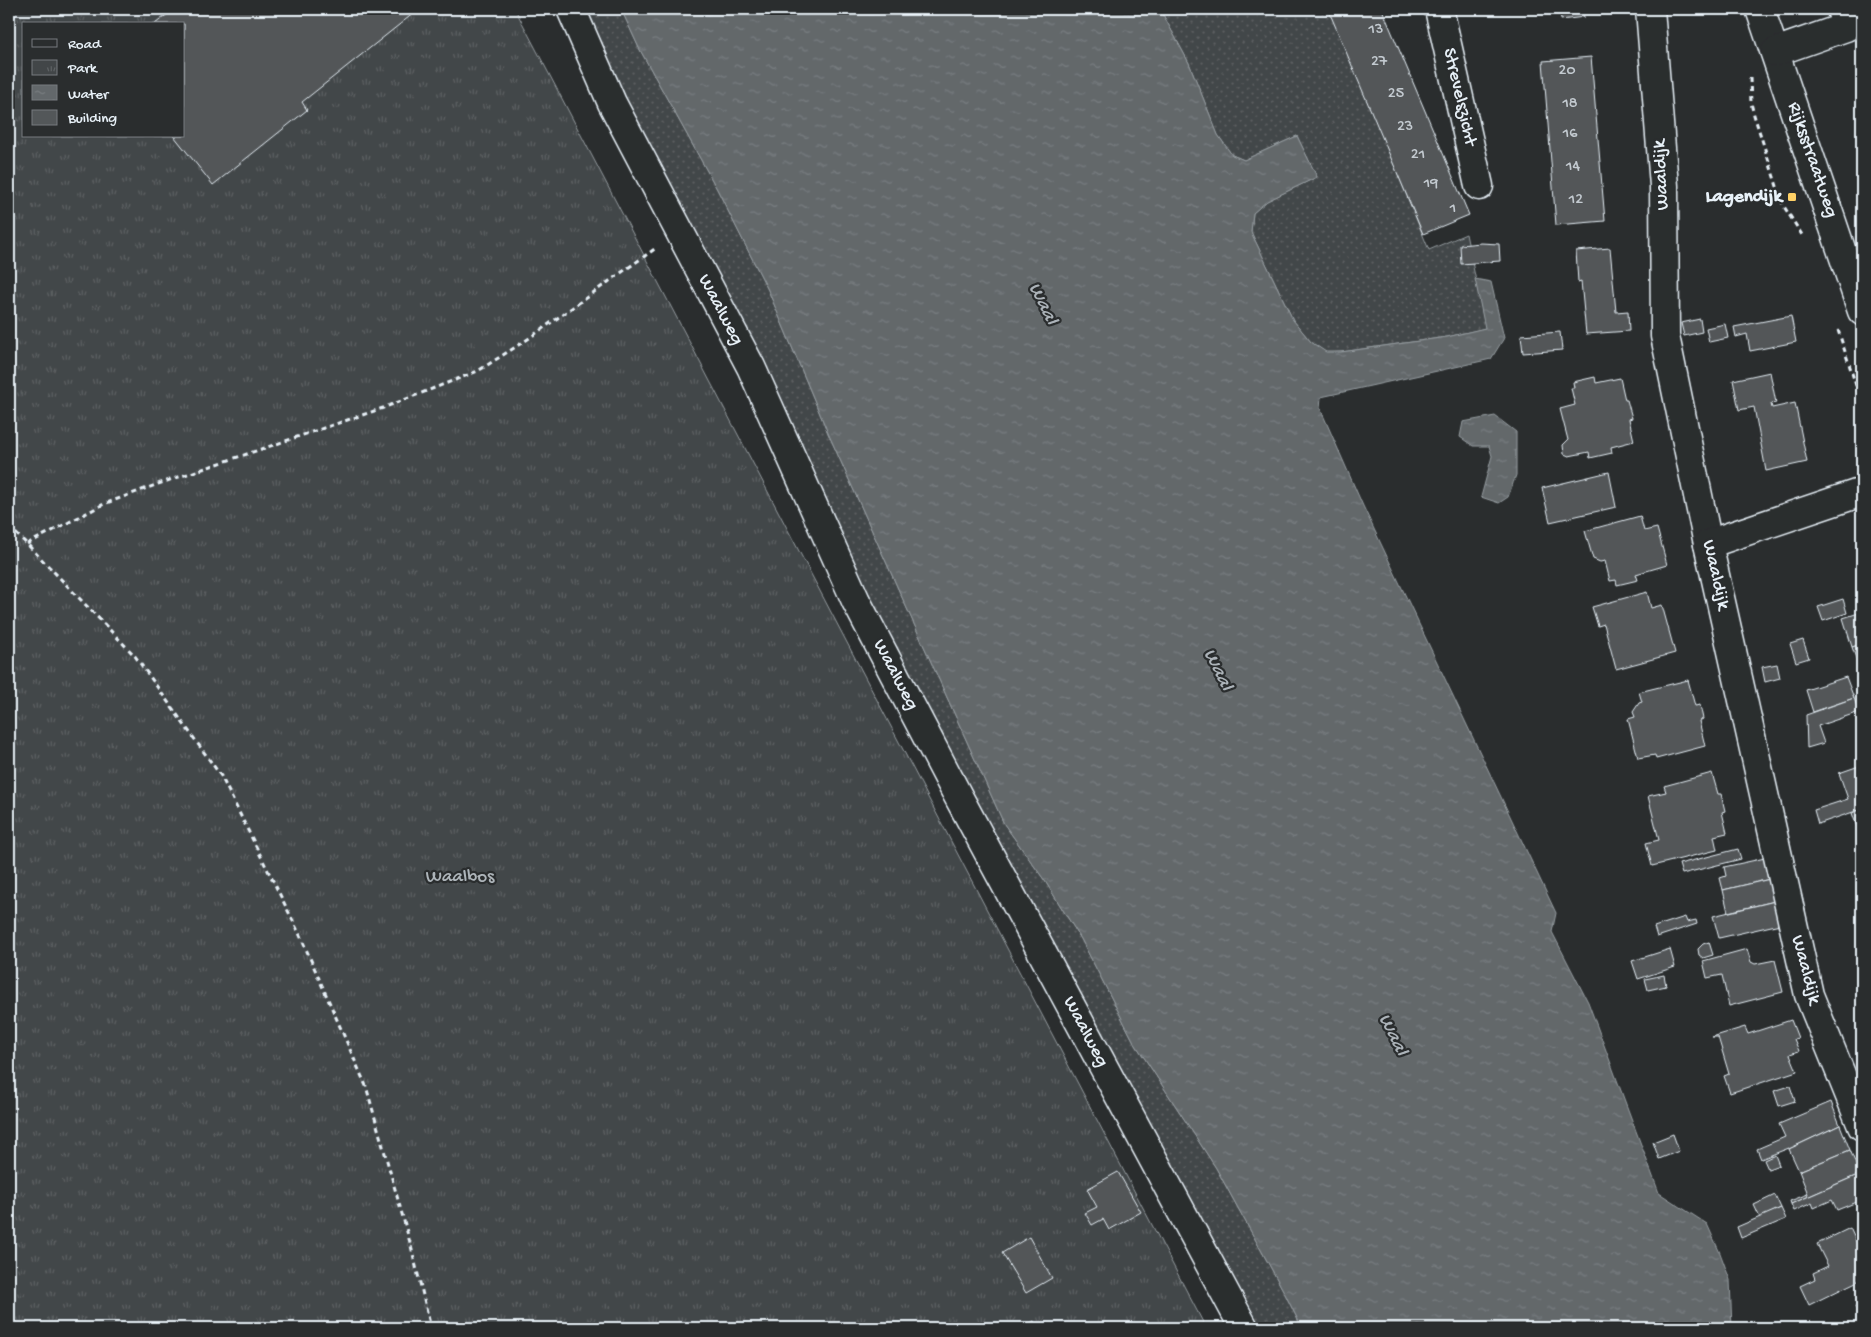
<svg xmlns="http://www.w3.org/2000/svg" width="1871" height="1337" font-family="'Gochi Hand',sans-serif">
  <defs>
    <pattern id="grass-dots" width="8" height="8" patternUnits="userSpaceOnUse" patternTransform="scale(1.25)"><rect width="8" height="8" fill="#424648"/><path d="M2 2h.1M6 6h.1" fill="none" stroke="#5d6163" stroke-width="1.8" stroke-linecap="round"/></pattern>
    <pattern id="park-tufts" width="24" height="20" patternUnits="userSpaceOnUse" patternTransform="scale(1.25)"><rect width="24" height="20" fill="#424648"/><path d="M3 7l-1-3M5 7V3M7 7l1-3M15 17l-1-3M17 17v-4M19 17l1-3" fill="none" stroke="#5d6163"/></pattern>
    <pattern id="water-ripples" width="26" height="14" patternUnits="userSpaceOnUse" patternTransform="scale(1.25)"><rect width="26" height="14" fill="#63686b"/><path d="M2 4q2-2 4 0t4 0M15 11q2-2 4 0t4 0" fill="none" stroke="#797e81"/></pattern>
  </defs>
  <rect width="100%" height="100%" fill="#2a2d2e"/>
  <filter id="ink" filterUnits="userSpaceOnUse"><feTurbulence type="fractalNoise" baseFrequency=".02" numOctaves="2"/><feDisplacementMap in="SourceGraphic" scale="10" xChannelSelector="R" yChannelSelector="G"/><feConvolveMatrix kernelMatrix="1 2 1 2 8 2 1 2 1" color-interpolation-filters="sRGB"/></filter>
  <g filter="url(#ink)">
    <g fill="url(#grass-dots)" stroke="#959ca0">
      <polygon points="587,9 621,9 639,48 717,189 768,290 828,433 1004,824 1045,881 1081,939 1134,1042 1216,1168 1283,1290 1302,1328 1252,1328 906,690 612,74"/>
      <polygon points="1160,9 1330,9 1429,250 1466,234 1486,328 1447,337 1341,352 1326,353 1311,342 1293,320 1251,232 1253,213 1267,201 1317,177 1297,136 1244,160 1232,155 1218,135 1189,63"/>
    </g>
    <path fill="url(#park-tufts)" stroke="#959ca0" fill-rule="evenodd" d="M9,9H515L1206,1328H9ZM24,24H184V136H24Z"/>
    <g fill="url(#water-ripples)" stroke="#989fa3">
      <polygon points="621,9 1160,9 1189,63 1218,135 1232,155 1244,160 1297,136 1317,177 1267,201 1253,213 1251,232 1293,320 1311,342 1326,352 1341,352 1447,337 1485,328 1475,279 1491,282 1504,338 1491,359 1321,397 1320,408 1363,506 1556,913 1552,932 1588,1002 1659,1193 1707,1224 1720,1253 1730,1280 1732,1328 1302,1328 1283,1290 1216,1168 1134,1042 1081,939 1045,881 1004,824 828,433 768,290 717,189 639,48"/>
      <polygon points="1495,416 1516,432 1516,475 1508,497 1499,503 1481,497 1492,456 1489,446 1473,446 1460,437 1463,422"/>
    </g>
    <g fill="#535759" stroke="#e8f1f8">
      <polygon points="174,9 419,9 302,102 307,110 213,185 174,136 184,136 184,24 155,24"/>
      <polygon points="1328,9 1382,9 1469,215 1423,234"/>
      <polygon points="1560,9 1599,9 1583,11 1584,17 1561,20"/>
      <polygon points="1591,57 1605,221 1556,225 1543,61"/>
      <polygon points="1481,243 1499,244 1500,261 1461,264 1460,245"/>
      <polygon points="1610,248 1616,312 1628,311 1629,331 1586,334 1581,281 1578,282 1576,251"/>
      <polygon points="1791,316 1796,342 1750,351 1747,334 1736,337 1734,327"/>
      <polygon points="1700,319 1702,332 1684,336 1681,323"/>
      <polygon points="1725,324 1728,338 1709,342 1706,328"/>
      <polygon points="1560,332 1562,350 1523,353 1521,335"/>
      <polygon points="1770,372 1776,403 1771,404 1772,408 1795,403 1807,462 1766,471 1754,407 1739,410 1733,380"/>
      <polygon points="1595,377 1596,383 1620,378 1625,400 1627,400 1632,418 1629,419 1634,441 1611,447 1612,453 1590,458 1589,452 1569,456 1564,454 1563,445 1568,440 1560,409 1575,405 1571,388 1574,388 1573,382"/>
      <polygon points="1609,472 1616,507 1550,522 1542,488"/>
      <polygon points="1640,516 1644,531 1657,528 1667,565 1636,574 1638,580 1617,585 1616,580 1610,581 1605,561 1600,562 1593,559 1585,531"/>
      <polygon points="1647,592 1651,608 1662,605 1675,653 1616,669 1604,624 1598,626 1592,607"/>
      <polygon points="1843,599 1847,613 1823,621 1818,607"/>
      <polygon points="1862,612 1862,644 1852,647 1843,618"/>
      <polygon points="1803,640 1809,658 1796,662 1790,644"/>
      <polygon points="1862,644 1862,675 1852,647"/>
      <polygon points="1777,664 1780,678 1765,682 1762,667"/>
      <polygon points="1846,677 1854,698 1813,712 1806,690"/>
      <polygon points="1688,680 1695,706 1700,705 1703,719 1699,721 1705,746 1656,759 1655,755 1638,758 1628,719 1635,717 1633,712 1639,703 1642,702 1639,692"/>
      <polygon points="1854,698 1859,712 1818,726 1824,743 1807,748 1806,715"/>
      <polygon points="1862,765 1862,809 1818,824 1814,810 1848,799 1839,773"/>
      <polygon points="1712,773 1718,794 1721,794 1725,811 1722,812 1727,833 1714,836 1717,850 1652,866 1646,843 1659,840 1648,796 1666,792 1664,786"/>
      <polygon points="1862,809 1862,825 1857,827 1852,813"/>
      <polygon points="1738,849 1741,859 1682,874 1679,864"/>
      <polygon points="1765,858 1770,879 1723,890 1720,878 1726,876 1724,867"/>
      <polygon points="1770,879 1775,901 1728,912 1723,890"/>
      <polygon points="1775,901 1780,924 1719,938 1713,916"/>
      <polygon points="1685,917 1687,922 1696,920 1697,924 1657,937 1654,927"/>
      <polygon points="1709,942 1713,955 1703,958 1699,955 1698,949 1703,944"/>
      <polygon points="1670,949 1675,967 1638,979 1632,961"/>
      <polygon points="1747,949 1751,962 1755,964 1775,960 1783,992 1729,1006 1722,975 1707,978 1703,961"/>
      <polygon points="1664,975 1666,986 1648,990 1645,979"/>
      <polygon points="1791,1020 1798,1038 1794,1039 1799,1051 1790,1054 1797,1071 1730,1093 1724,1076 1729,1074 1718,1037 1712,1037 1745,1027 1748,1034"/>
      <polygon points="1790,1086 1795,1101 1779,1106 1774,1091"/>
      <polygon points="1831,1102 1840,1125 1789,1149 1789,1148 1761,1159 1757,1149 1785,1137 1779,1124"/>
      <polygon points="1840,1125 1850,1150 1799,1171 1789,1149"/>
      <polygon points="1673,1134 1679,1151 1659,1159 1653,1142"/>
      <polygon points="1850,1150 1860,1174 1791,1204 1790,1201 1808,1194 1799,1171"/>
      <polygon points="1775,1155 1779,1165 1768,1169 1764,1160"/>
      <polygon points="1118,1172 1141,1212 1109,1230 1103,1219 1092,1225 1085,1213 1097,1207 1087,1189"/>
      <polygon points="1860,1174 1862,1179 1862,1200 1837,1210 1832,1200 1814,1208 1812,1203 1794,1211 1791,1204"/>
      <polygon points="1775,1195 1781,1208 1760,1218 1754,1205"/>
      <polygon points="1781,1208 1786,1219 1741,1238 1737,1227"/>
      <polygon points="1850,1228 1862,1254 1862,1279 1809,1305 1800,1286 1815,1279 1813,1273 1828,1266 1817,1244"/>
      <polygon points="1029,1237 1052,1278 1026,1293 1002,1253"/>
      <polygon points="1862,1304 1862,1320 1855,1307"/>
      <polygon points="1034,1321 1037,1328 1022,1328"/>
    </g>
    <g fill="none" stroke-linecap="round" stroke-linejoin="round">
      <g stroke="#e8f1f8" stroke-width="31">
        <g id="minor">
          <polyline points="571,9 612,103 751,367 856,601 958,796 1244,1328"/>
          <polyline points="1439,9 1479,186"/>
          <polyline points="1650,9 1664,186 1665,336 1708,544 1809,995 1862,1126"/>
          <polyline points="1760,9 1862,311"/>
          <polyline points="1775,52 1846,27 1841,9"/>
          <polyline points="1708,544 1862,492"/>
        </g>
      </g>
      <g stroke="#e8f1f8" stroke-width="3" stroke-dasharray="5 4" stroke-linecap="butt">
        <polyline points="1750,78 1751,103 1754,115 1783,205 1804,238"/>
        <polyline points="1838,330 1862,404"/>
        <polyline points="9,527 27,544 135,656 221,776 299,933 366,1086 411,1246 431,1328"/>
        <polyline points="27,544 104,504 161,483 383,408 478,371 528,339 656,248"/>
      </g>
      <use href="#minor" stroke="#2a2d2e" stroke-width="28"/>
    </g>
  </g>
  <rect fill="#ffd166" stroke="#2a2d2e" stroke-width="2" x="1787" y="192" width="10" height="10" rx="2.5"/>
  <g text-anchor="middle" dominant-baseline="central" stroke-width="4.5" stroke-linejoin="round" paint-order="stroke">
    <g font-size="16" fill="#c3cad0">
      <text x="1376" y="30">13</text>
      <text x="1379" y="62">27</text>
      <text x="1567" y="71">20</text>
      <text x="1396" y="94">25</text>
      <text x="1570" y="104">18</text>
      <text x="1405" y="127">23</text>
      <text x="1570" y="134">16</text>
      <text x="1418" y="155">21</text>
      <text x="1573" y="167">14</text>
      <text x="1431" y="184">19</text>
      <text x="1576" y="200">12</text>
      <text x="1453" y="209">1</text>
    </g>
    <g font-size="19" fill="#e8f1f8" stroke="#2a2d2e">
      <text transform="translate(1459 97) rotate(77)">Strevelszicht</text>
      <text transform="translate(1812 160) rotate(71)">Rijksstraatweg</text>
      <text transform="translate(1662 175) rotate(-93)">Waaldijk</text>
      <text transform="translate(720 310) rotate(62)">Waalweg</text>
      <text transform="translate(1715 575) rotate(77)">Waaldijk</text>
      <text transform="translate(895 675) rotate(62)">Waalweg</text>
      <text transform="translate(1805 970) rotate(75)">Waaldijk</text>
      <text transform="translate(1085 1032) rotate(62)">Waalweg</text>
    </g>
    <g font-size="19" font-weight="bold" fill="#e8f1f8" stroke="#2a2d2e" text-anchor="end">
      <text x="1782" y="197">Lagendijk</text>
    </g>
    <g font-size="19" fill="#aeb5ba" stroke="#2a2d2e">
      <text x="460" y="877">Waalbos</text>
    </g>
    <g font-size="20" font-style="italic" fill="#acb3b9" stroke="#2a2d2e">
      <text transform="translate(1042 304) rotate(64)">Waal</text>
      <text transform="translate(1217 670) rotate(64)">Waal</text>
      <text transform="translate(1392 1035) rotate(64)">Waal</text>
    </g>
  </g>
  <rect width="1871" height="1337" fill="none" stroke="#2a2d2e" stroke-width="30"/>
  <rect x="15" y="15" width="1841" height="1307" fill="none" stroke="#e8f1f8" stroke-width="2" filter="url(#ink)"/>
  <rect x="22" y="22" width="162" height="115" fill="#2a2d2e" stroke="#767b7f"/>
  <rect x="32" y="39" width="25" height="8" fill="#2a2d2e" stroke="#767b7f"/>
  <text x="68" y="48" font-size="15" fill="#e8f1f8">Road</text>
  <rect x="32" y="60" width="25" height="15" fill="url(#park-tufts)" stroke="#767b7f"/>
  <text x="68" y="72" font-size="15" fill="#e8f1f8">Park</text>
  <rect x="32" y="85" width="25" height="15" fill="url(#water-ripples)" stroke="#767b7f"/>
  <text x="68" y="98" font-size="15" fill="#e8f1f8">Water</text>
  <rect x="32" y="110" width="25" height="15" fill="#535759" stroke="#767b7f"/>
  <text x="68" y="122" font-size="15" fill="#e8f1f8">Building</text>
</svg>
